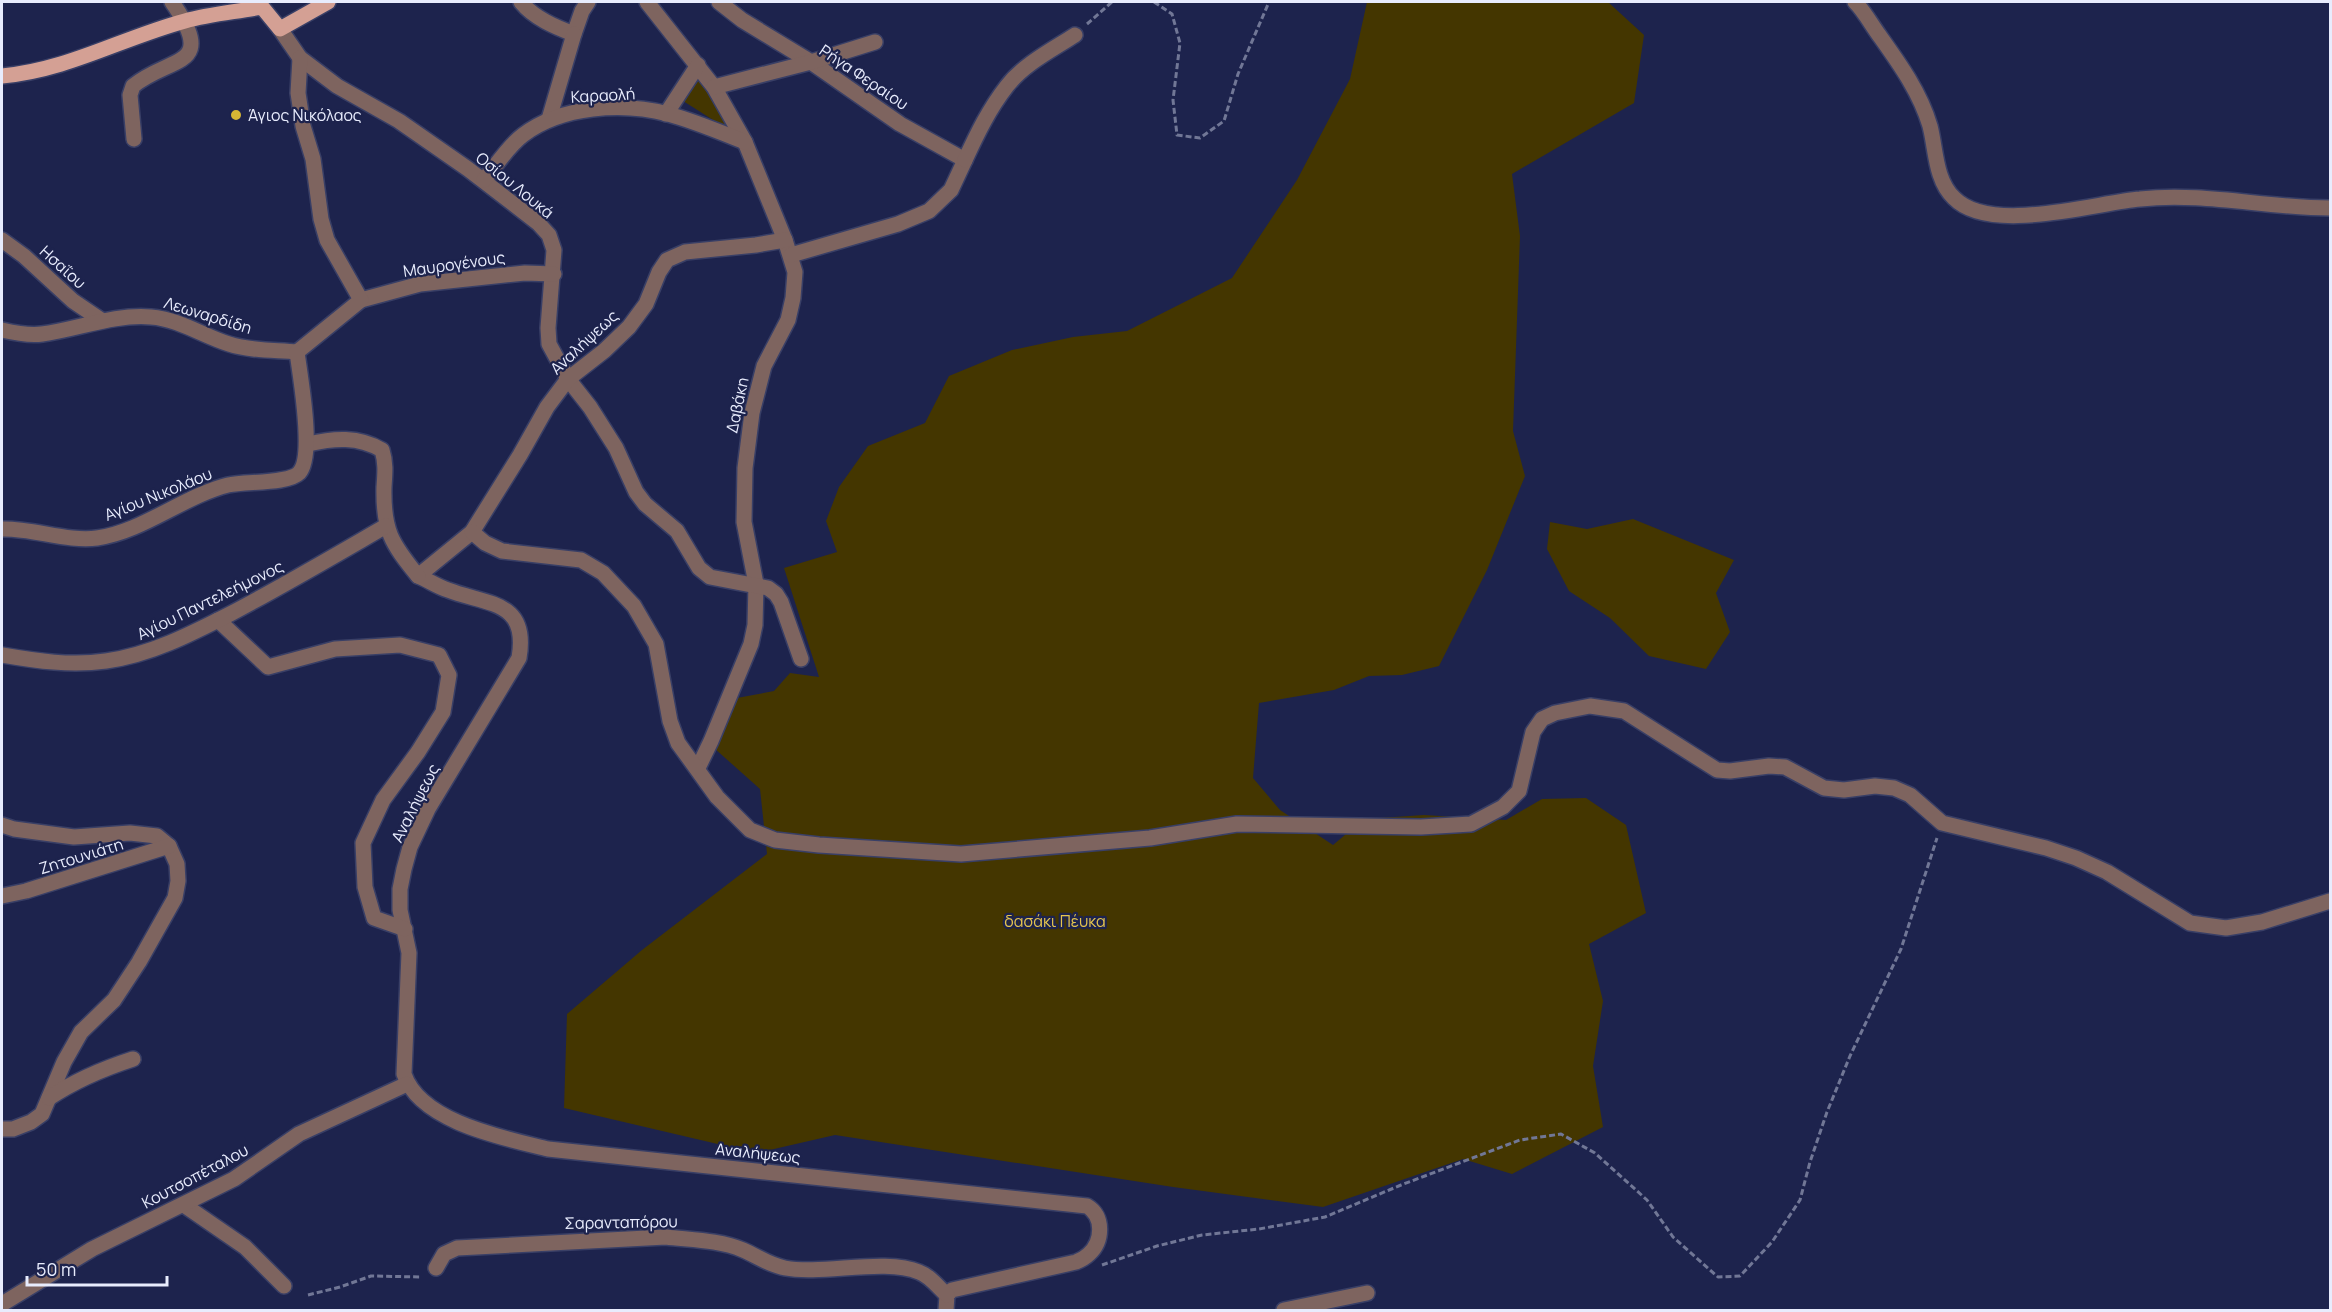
<svg xmlns="http://www.w3.org/2000/svg" width="2332" height="1312" font-family="Manrope,sans-serif">
  <rect width="100%" height="100%" fill="#1d234d"/>
  <g fill="#443600">
    <polygon points="1367,2 1608,2 1644,35 1634,103 1512,174 1520,236 1513,431 1525,476 1487,570 1439,666 1402,675 1369,676 1334,690 1259,703 1253,778 1280,810 1333,845 1364,819 1424,815 1506,820 1542,799 1586,798 1626,825 1646,913 1589,944 1603,1001 1593,1066 1603,1127 1512,1174 1463,1159 1323,1207 1173,1187 835,1135 756,1153 564,1108 567,1014 642,950 767,854 760,789 714,748 737,698 774,691 790,673 819,677 784,568 837,552 826,521 839,487 868,446 925,423 949,376 1012,350 1073,337 1127,331 1232,278 1297,180 1350,79"/>
    <polygon points="700,77 732,132 680,99"/>
    <polygon points="1633,519 1734,560 1716,593 1730,632 1706,669 1649,656 1610,618 1569,591 1547,549 1550,522 1587,529"/>
  </g>
  <g fill="none" stroke-linecap="round" stroke-linejoin="round">
    <g stroke="#393f66" stroke-width="18">
      <g id="minor">
        <path d="M521,2C534,18 555,27 574,34L582,11L588,2"/>
        <polyline points="647,2 714,87 745,142 785,240 795,272 793,298 788,320 764,366 752,413 745,468 744,522 756,584 755,625 751,644 711,741 698,768"/>
        <polyline points="719,2 742,20 811,62 900,124 965,160 951,190 929,211 898,224 791,255"/>
        <path d="M1855,2C1864,11 1871,24 1879,35C1899,63 1920,92 1930,126C1936,149 1935,180 1954,198C1990,235 2094,203 2140,199C2203,192 2267,208 2330,208"/>
        <polyline points="280,29 300,58 337,86 399,121 468,169 538,223 549,235 554,250 548,328 549,344 568,379 590,407 616,448 636,492 645,504 677,531 699,568 710,577 768,588 776,594 781,602 801,659"/>
        <polyline points="714,87 811,62 875,42"/>
        <polyline points="666,114 698,65"/>
        <polyline points="549,119 574,34"/>
        <path d="M134,139L130,95L133,86C171,55 218,69 172,2"/>
        <path d="M965,160C977,134 989,109 1007,86C1024,64 1052,50 1075,35"/>
        <path d="M484,180C496,166 508,146 523,135C561,106 622,102 668,114C694,121 720,132 745,142"/>
        <polyline points="2,240 24,256 73,301 101,320"/>
        <path d="M785,240L756,245L685,252L667,260L659,272L646,304L629,327L604,351L568,379L547,407L520,455L472,532L418,576C428,580 438,587 448,590C487,605 529,600 519,658L428,809L410,847L404,869L400,889V910L409,953L404,1074C420,1122 504,1138 548,1149L1087,1206C1104,1216 1103,1241 1089,1254C1086,1257 1081,1260 1076,1262L952,1290L947,1295L946,1310"/>
        <polyline points="361,300 420,284 525,273 554,274"/>
        <path d="M2,330C15,333 29,336 42,334C79,329 113,314 151,317C179,319 203,336 229,344C251,351 275,350 297,352"/>
        <path d="M308,444C334,438 358,436 382,450C386,463 385,473 384,487C383,530 391,543 418,576"/>
        <path d="M2,529C32,528 68,542 97,538C142,532 184,496 228,485C246,481 288,484 299,473C315,456 300,376 297,352L361,300L327,240L321,219L313,159L303,126L298,93L300,58"/>
        <polyline points="472,532 485,543 502,551 581,560 603,573 634,606 656,644 670,721 678,743 717,797 750,830 775,840 819,845 961,854 1150,838 1237,824 1421,827 1471,824 1503,807 1519,791 1533,732 1542,719 1555,713 1590,706 1624,711 1717,770 1730,771 1769,766 1785,767 1824,788 1844,790 1875,786 1894,788 1910,795 1942,823 2046,848 2076,858 2107,872 2190,923 2226,928 2262,922 2330,901"/>
        <polyline points="218,620 268,667 335,649 400,645 439,655 449,675 443,712 418,752 383,800 363,843 365,887 374,918 405,929"/>
        <path d="M2,655C37,661 71,666 106,661C150,655 191,634 230,614C283,586 334,556 386,526"/>
        <polyline points="2,825 14,829 74,837 130,833 157,836 169,846 177,864 178,881 175,898 139,962 114,1000 81,1032 64,1062 42,1114 31,1122 13,1129 2,1129"/>
        <polyline points="2,896 26,891 169,846"/>
        <path d="M49,1098C76,1080 102,1069 133,1059"/>
        <polyline points="184,1205 245,1247 284,1286"/>
        <path d="M436,1268L444,1254L457,1248L666,1237C691,1240 719,1240 743,1250C757,1256 769,1265 785,1268C823,1275 885,1258 919,1272C930,1276 938,1287 947,1295"/>
        <polyline points="2,1304 92,1249 234,1179 299,1134 407,1084"/>
        <polyline points="1284,1310 1367,1293"/>
      </g>
    </g>
    <g stroke="#393f66" stroke-width="18">
      <path id="major" d="M2,76C68,70 122,38 185,21C210,14 236,12 262,7L280,29L328,2"/>
    </g>
    <g stroke="#717796" stroke-width="3" stroke-dasharray="6 3" stroke-linecap="butt">
      <polyline points="1154,2 1172,14 1180,43 1173,100 1177,135 1200,138 1224,121 1238,74 1269,2"/>
      <polyline points="1087,24 1112,2"/>
      <polyline points="1102,1265 1157,1246 1202,1235 1259,1229 1325,1217 1401,1185 1520,1140 1561,1134 1595,1153 1647,1200 1673,1237 1718,1277 1740,1276 1772,1242 1800,1200 1810,1162 1827,1112 1850,1056 1901,949 1937,838"/>
      <polyline points="308,1295 340,1287 371,1276 422,1277"/>
    </g>
    <use href="#minor" stroke="#7e645f" stroke-width="15"/>
    <use href="#major" stroke="#d4a094" stroke-width="15"/>
  </g>
  <circle fill="#d6b534" stroke="#1d234d" stroke-width="2" cx="236" cy="115" r="6"/>
  <g text-anchor="middle" dominant-baseline="central" stroke-width="4.5" stroke-linejoin="round" paint-order="stroke">
    <g font-size="16" fill="#e8ecfd" stroke="#1d234d">
      <text transform="translate(864 77) rotate(34)">Ρήγα Φεραίου</text>
      <text transform="translate(603 95) rotate(-3)">Καραολή</text>
      <text transform="translate(515 185) rotate(39)">Οσίου Λουκά</text>
      <text transform="translate(454 264) rotate(-8)">Μαυρογένους</text>
      <text transform="translate(63 267) rotate(42)">Ησαΐου</text>
      <text transform="translate(208 315) rotate(17)">Λεωναρδίδη</text>
      <text transform="translate(584 342) rotate(-43)">Αναλήψεως</text>
      <text transform="translate(737 405) rotate(-78)">Δαβάκη</text>
      <text transform="translate(158 494) rotate(-22)">Αγίου Νικολάου</text>
      <text transform="translate(210 600) rotate(-26)">Αγίου Παντελεήμονος</text>
      <text transform="translate(415 803) rotate(-63)">Αναλήψεως</text>
      <text transform="translate(81 856) rotate(-17)">Ζητουνιάτη</text>
      <text transform="translate(758 1153) rotate(6)">Αναλήψεως</text>
      <text transform="translate(195 1176) rotate(-28)">Κουτσοπέταλου</text>
      <text transform="translate(621 1222) rotate(-1)">Σαρανταπόρου</text>
    </g>
    <g font-size="16" fill="#e8ecfd" stroke="#1d234d" text-anchor="start">
      <text x="248" y="115">Άγιος Νικόλαος</text>
    </g>
    <g font-size="16" fill="#e4c44e" stroke="#1d234d">
      <text x="1055" y="921">δασάκι Πέυκα</text>
    </g>
  </g>
  <rect width="2332" height="1312" fill="none" stroke="#e8ecfd" stroke-width="6"/>
  <path d="M27 1276v9h140v-9" fill="none" stroke="#e8ecfd" stroke-width="3"/>
  <text x="36" y="1276" font-size="18" fill="#e8ecfd" stroke="#1d234d" stroke-width="4.5" paint-order="stroke">50 m</text>
</svg>
